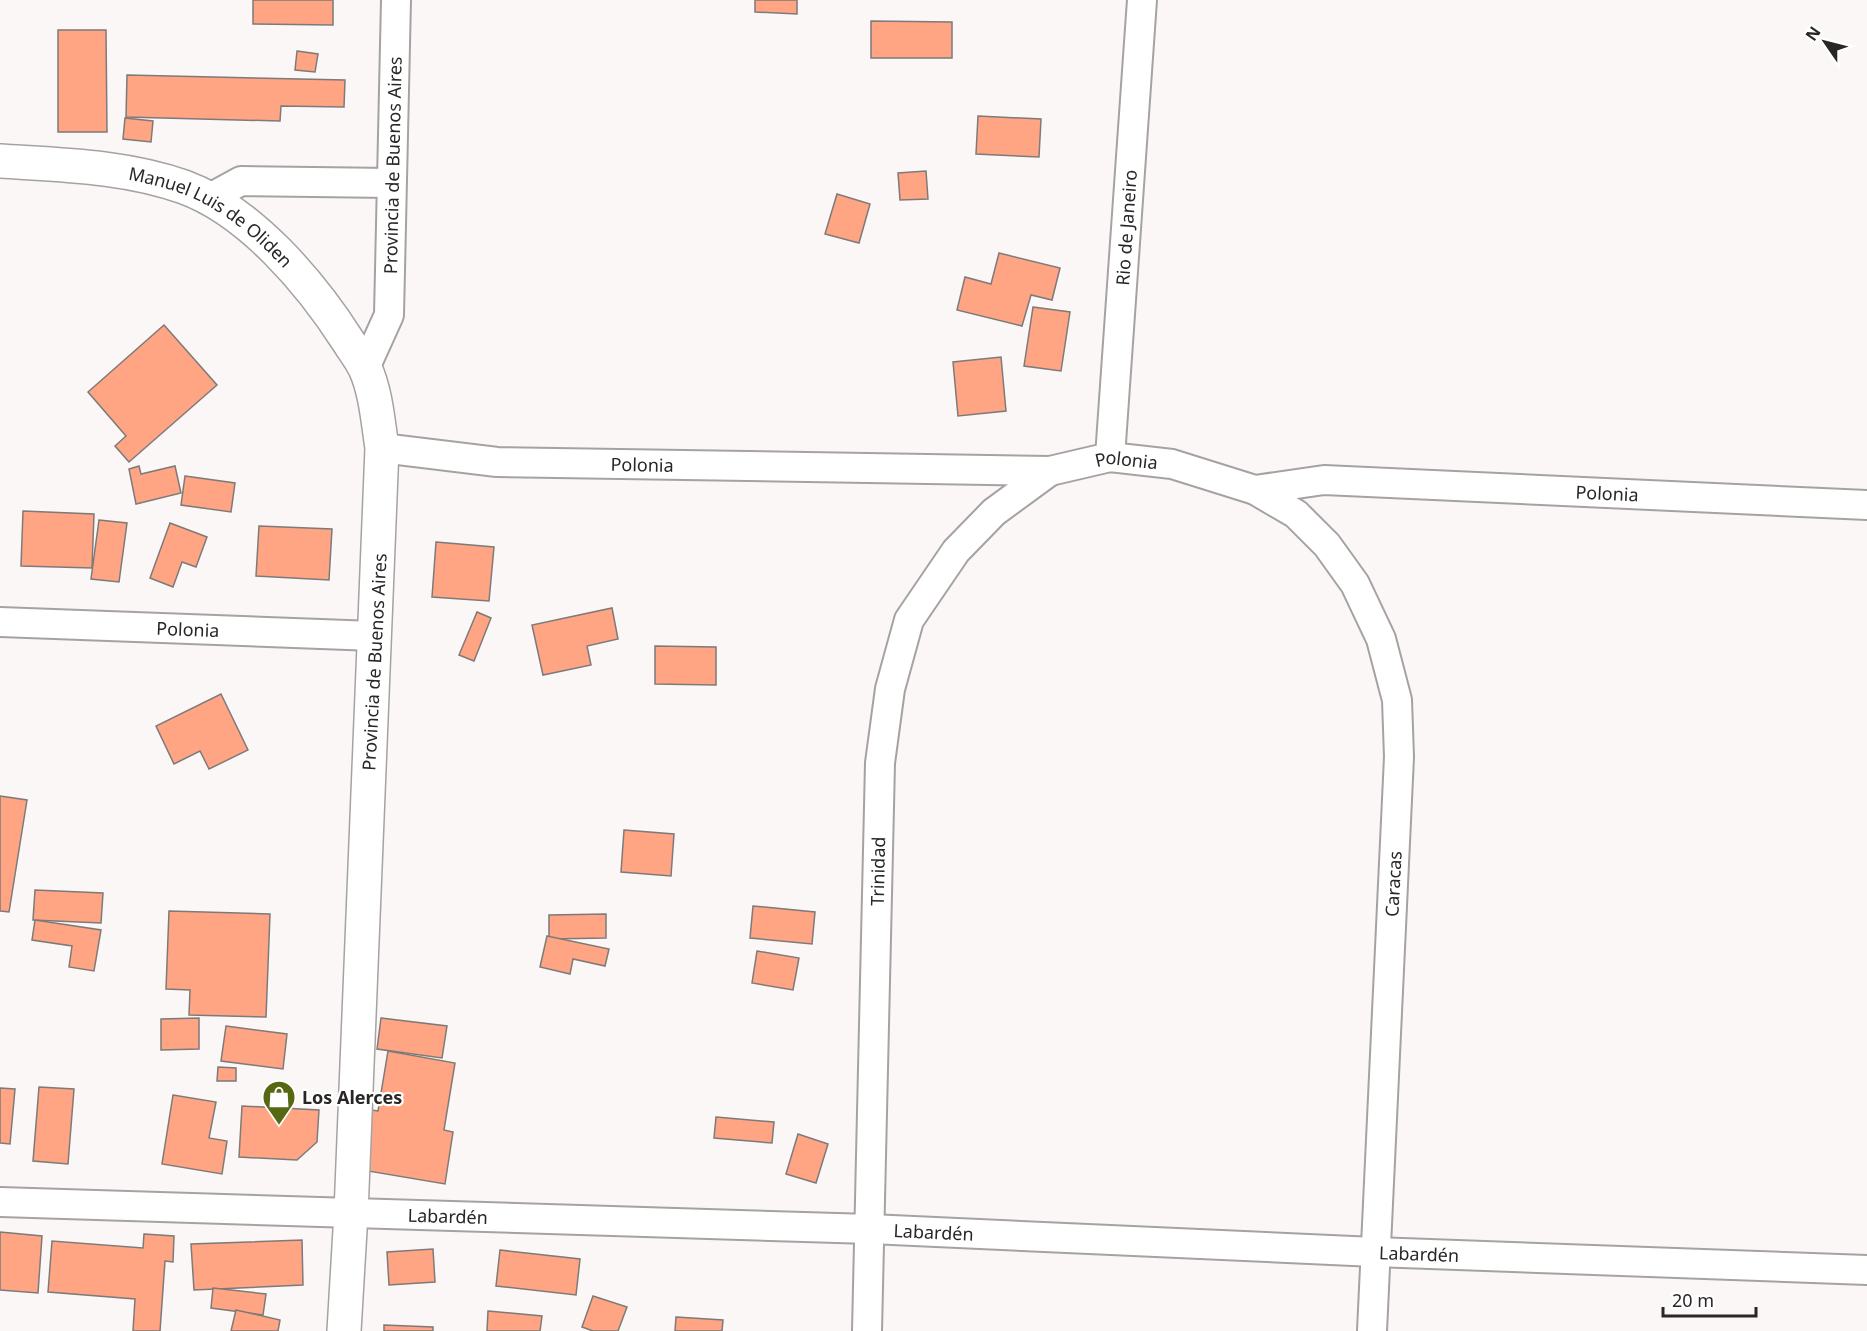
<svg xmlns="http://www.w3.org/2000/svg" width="1867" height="1331" font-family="'Noto Sans',sans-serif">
  <rect width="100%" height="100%" fill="#fbf7f6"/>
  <g fill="#ffa583" stroke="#7e7a79" stroke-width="1.5">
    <polygon points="253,0 333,0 333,25 253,24"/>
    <polygon points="755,0 797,0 797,14 755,12"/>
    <polygon points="871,21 952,22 952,58 871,58"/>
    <polygon points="58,30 106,30 107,132 58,132"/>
    <polygon points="297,51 318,54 315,72 295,70"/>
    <polygon points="127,75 345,80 344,107 281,106 280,121 126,117"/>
    <polygon points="978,116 1041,119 1039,157 976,154"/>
    <polygon points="125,118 153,121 151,142 123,139"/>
    <polygon points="926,171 928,199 900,200 898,173"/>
    <polygon points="837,194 870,204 859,243 825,234"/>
    <polygon points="999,253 1060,268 1052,300 1031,295 1022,326 957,310 965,277 991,284"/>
    <polygon points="1033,307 1070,312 1061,371 1024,366"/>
    <polygon points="164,325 217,385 129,462 115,446 126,436 88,392"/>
    <polygon points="1001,357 1006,411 958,416 953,362"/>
    <polygon points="139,466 141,474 175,466 181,493 136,504 129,469"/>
    <polygon points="185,476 235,483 231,512 181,505"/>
    <polygon points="23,511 94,514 92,568 21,566"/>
    <polygon points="99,520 127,523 119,582 91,579"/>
    <polygon points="170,523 207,537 196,567 182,562 173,587 150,578"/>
    <polygon points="259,526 332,529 329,580 256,576"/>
    <polygon points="436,542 494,547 489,601 432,597"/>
    <polygon points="612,608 618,639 587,646 591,665 543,675 532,625"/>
    <polygon points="477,612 491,618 474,661 459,655"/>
    <polygon points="655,646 716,647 716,685 655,684"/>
    <polygon points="221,694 248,750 209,769 200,751 174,764 156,726"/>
    <polygon points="0,796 27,800 9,912 0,911"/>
    <polygon points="624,830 674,834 671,876 621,872"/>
    <polygon points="35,890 103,893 101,923 33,920"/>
    <polygon points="753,906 815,912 812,944 750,938"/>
    <polygon points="169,911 270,914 266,1017 189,1015 190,990 166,989"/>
    <polygon points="606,914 606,938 549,939 549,915"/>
    <polygon points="35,920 101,930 94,971 69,967 72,946 32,940"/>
    <polygon points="547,936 609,949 605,966 573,959 570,974 540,967"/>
    <polygon points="757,951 799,958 793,990 752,983"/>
    <polygon points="199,1018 199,1049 161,1050 161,1019"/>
    <polygon points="381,1018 447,1026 442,1058 377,1049"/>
    <polygon points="226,1026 287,1034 283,1069 221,1061"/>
    <polygon points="388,1051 455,1063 444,1130 453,1132 445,1184 362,1170 372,1110 378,1111"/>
    <polygon points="218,1067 236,1068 236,1081 217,1081"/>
    <polygon points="39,1087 74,1089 68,1164 33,1161"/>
    <polygon points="0,1088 15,1089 10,1144 0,1143"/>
    <polygon points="173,1095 216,1102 209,1138 227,1141 222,1174 162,1164"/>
    <polygon points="242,1106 319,1110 317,1142 297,1160 239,1157"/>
    <polygon points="716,1117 774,1122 772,1143 714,1138"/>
    <polygon points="798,1134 828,1144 816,1183 786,1174"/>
    <polygon points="0,1232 42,1236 38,1293 0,1290"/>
    <polygon points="144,1234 174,1236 173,1262 165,1261 160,1331 133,1331 135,1299 48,1292 52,1241 143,1248"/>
    <polygon points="302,1240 303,1285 194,1290 191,1244"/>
    <polygon points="433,1249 435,1282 389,1285 387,1252"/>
    <polygon points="500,1250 580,1259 576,1295 496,1286"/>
    <polygon points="213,1288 266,1294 263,1315 211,1308"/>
    <polygon points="593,1296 627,1307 618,1331 593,1331 582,1327"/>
    <polygon points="236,1310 280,1320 278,1331 231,1331"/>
    <polygon points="488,1311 542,1316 540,1331 487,1331"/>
    <polygon points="676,1317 723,1320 722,1331 675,1331"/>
    <polygon points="384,1325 433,1327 433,1331 384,1331"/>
  </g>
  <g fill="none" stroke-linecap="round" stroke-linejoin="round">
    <g stroke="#a6a2a2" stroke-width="32">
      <g id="street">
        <polyline points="208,199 241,181 391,183"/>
        <path id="s1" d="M365,368L389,315L396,0"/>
        <path id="s2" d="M382,448L497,462L1050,471L1110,457L1172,464L1255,490L1324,480L1867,505"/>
        <path id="s3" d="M1110,457L1142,0"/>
        <polyline points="1255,490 1296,514 1327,545 1355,584 1381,639 1397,700 1399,757 1372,1331"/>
        <path id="s4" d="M0,622L374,636"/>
        <path id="s5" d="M0,1202L870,1229L1375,1252L1867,1270"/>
        <path id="s6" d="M867,1331L880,763L890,689L909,620L956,551L994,512L1050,471"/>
      </g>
    </g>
    <g stroke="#a6a2a2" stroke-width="36">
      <g id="secondary">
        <path id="s7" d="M0,161C62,165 125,166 184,187C250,211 311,283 348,341C353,349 360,358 365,368C376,392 378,422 382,448L351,1213L344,1331"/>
      </g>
    </g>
    <use href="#street" stroke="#fff" stroke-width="28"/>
    <use href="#secondary" stroke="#fff" stroke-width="33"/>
  </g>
  <defs>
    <g id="shop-pin" transform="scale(1.725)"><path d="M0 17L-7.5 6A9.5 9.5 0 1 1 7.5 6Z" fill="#566812" stroke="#fff"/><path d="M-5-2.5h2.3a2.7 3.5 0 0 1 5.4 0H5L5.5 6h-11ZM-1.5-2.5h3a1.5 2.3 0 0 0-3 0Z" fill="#fff"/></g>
  </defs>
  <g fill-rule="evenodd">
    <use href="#shop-pin" x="279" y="1097"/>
  </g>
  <g text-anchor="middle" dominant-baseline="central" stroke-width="4.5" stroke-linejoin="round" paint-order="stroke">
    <g font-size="18" fill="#282726" stroke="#fff">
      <text stroke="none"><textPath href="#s1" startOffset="208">Provincia de Buenos Aires</textPath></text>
      <text stroke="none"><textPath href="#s7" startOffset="224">Manuel Luis de Oliden</textPath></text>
      <text stroke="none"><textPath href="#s3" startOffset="230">Rio de Janeiro</textPath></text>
      <text stroke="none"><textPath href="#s2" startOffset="747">Polonia</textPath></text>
      <text stroke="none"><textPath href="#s2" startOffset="261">Polonia</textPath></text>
      <text stroke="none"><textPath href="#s2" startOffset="1233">Polonia</textPath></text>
      <text stroke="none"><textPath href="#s4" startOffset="188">Polonia</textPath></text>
      <text transform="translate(374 662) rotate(-87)">Provincia de Buenos Aires</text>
      <text stroke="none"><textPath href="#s6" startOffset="460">Trinidad</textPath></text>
      <text transform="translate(1393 884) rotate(-87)">Caracas</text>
      <text stroke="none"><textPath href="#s5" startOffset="448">Labardén</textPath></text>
      <text stroke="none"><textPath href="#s5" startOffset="934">Labardén</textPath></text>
      <text stroke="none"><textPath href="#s5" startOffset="1420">Labardén</textPath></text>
    </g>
    <g font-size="18" font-weight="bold" fill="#282726" stroke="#fff" text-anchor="start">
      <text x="302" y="1097">Los Alerces</text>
    </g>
  </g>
  <g transform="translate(1825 42) rotate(305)" stroke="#ffffff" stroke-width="4.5" paint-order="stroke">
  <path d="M0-4.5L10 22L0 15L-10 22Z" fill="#282726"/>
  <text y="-9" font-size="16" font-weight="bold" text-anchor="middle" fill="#282726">N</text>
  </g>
  <path d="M1663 1307v9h93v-9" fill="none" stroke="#282726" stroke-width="3"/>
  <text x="1672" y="1307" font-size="18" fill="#282726" stroke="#ffffff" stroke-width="4.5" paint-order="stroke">20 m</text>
</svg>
